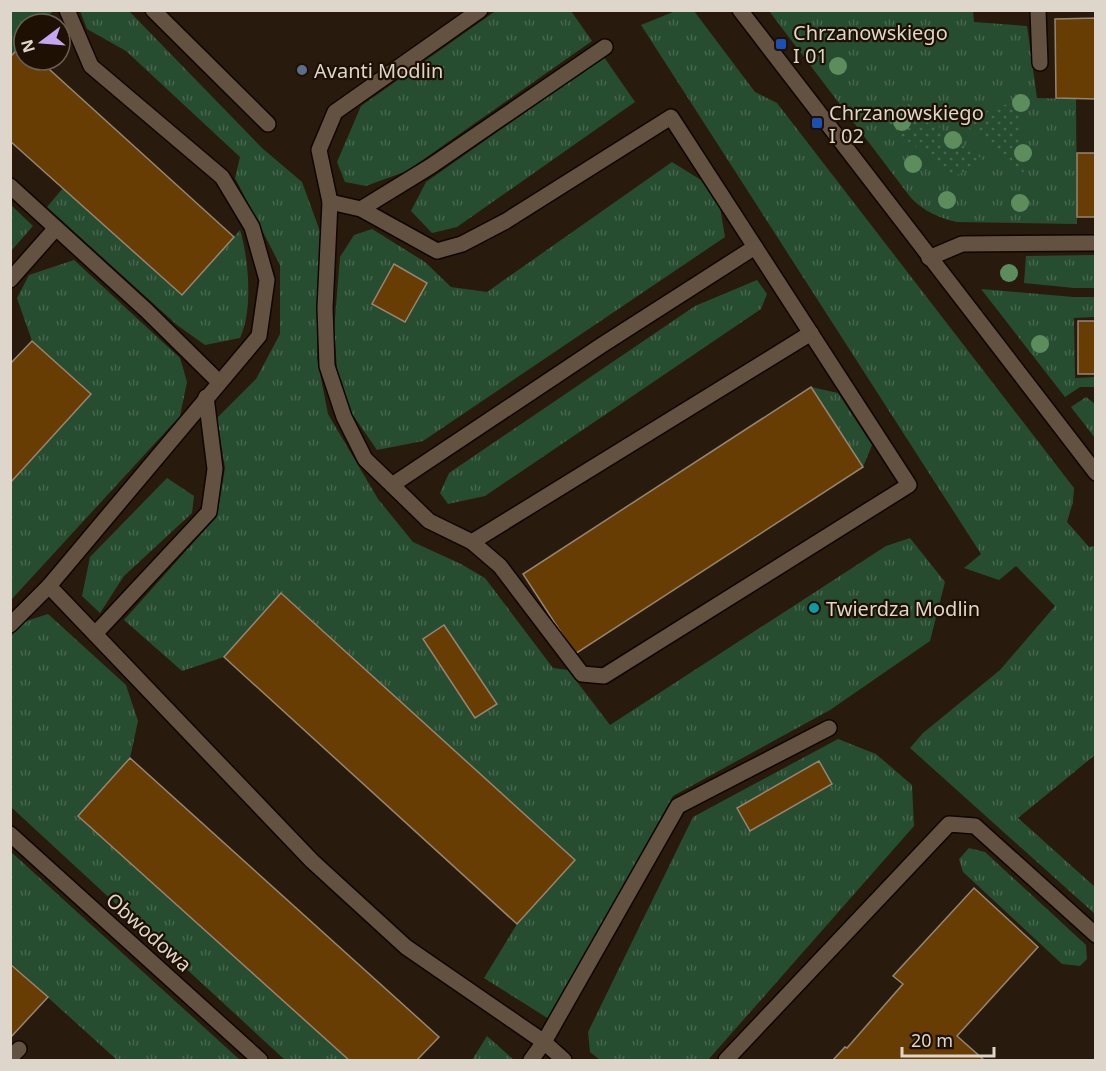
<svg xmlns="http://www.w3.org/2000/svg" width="1106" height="1071" font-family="'Noto Sans',sans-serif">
  <defs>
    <pattern id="grass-tufts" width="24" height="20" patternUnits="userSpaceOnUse" patternTransform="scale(1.5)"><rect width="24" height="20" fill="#274d31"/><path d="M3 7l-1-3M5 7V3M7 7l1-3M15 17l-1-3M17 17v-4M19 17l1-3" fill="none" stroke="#46664e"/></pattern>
    <pattern id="park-dots" width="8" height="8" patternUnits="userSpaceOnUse" patternTransform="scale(1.5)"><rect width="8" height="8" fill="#274d31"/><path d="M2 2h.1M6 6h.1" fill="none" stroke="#46664e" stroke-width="1.8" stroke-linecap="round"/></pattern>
  </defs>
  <rect width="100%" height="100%" fill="#281a0c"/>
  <g fill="url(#grass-tufts)">
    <polygon points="497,10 571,11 592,41 407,171 366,186 345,182 337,162 361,106"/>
    <polygon points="678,10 694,11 755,92 777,103 1074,488 1073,502 1067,522 1089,547 1095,546 1095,755 1018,818 1095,887 1095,914 910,748 923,733 1000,670 1055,606 1016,566 999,580 964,568 981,554 641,25"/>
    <polygon points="11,11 53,11 41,24 24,24 24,42 11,57"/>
    <polygon points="80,11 129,11 262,148 302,182 321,234 317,358 328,414 378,499 413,542 461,564 485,578 553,668 568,670 610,725 886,546 910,538 945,582 930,641 830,710 673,796 549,1019 484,978 517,924 575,860 282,593 224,657 182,671 124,620 217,516 225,468 217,418 256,379 280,334 280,265 235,178 240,157 126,51 87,29"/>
    <path d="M769,11H973L974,22L1027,26L1037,98L1076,99L1077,224L957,222C939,218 925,212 911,198Z"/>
    <polygon points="604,57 635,102 457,227 432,233 411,211 426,182"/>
    <polygon points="672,162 701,180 720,207 725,237 423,441 377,450 339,395 334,330 340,257 354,235 372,229 425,262 451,287 487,292"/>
    <path d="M63,188L181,295L240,230C249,259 253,311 240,338L205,345L177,325L47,207Z"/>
    <polygon points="11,205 33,226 11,251"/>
    <polygon points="1095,255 1095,288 1074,288 1024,283 1026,256"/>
    <polygon points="74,260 180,358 187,382 180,416 11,600 11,483 91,394 32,341 17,298 29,275"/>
    <polygon points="757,280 767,294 761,309 485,496 448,504 440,493 449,473 695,306"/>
    <polygon points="981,289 1073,297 1095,297 1095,317 1074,318 1075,378 1095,377 1095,387 1080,387 1065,397"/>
    <polygon points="811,387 838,393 872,445 863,467"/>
    <polygon points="1086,397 1095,404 1095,438 1071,407"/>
    <polygon points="167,478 194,496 192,513 124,576 100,613 82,596 90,557"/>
    <polygon points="48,614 126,685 138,721 130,758 78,816 349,1060 285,1060 11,807 11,636 23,622"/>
    <polygon points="838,739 876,754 912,785 914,826 708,1060 600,1060 590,1052 588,1032 693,817"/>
    <polygon points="969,848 985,852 1086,945 1087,959 1080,966 1062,964 963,872 959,859"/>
    <polygon points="10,851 240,1060 117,1060 11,964"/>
    <polygon points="487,1036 514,1060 472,1060"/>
  </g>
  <g fill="url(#park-dots)">
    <polygon points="902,99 984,161 955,176 885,124"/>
    <polygon points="1019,100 1024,176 964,124 982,113"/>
  </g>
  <g fill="#673d04" stroke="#978573" stroke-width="1.5">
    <polygon points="1096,18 1096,99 1056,98 1055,19"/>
    <polygon points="22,45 24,46 24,60 39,60 234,237 182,295 10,141 10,57"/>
    <rect x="1077" y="153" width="19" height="64"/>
    <polygon points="394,264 427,283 405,322 372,304"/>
    <rect x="1078" y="321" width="18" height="53"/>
    <polygon points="32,341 91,394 10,483 10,364"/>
    <polygon points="811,387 863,467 575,654 523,574"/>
    <polygon points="281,593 575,860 517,924 224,657"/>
    <polygon points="444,625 497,704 475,718 423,639"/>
    <polygon points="130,758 439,1037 417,1060 349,1060 78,816"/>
    <polygon points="819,761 832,784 750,831 737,808"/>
    <polygon points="974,888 1038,947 957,1036 984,1060 833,1060 845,1047 847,1048 903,984 893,976"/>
    <polygon points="10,964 48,997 10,1038"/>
  </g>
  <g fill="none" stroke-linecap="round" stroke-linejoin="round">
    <g stroke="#100500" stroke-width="18">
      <g id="minor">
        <polyline points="153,10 268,124"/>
        <polyline points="480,10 335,112 319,150 330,202 325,308 327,366 344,417 365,459 392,485 602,345 755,247"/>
        <polyline points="740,10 1096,473"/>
        <polyline points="1038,10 1040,63"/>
        <polyline points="10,186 146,310 219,382"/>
        <polyline points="330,202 361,209 437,251 462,244 506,221 671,117 909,485 604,676 582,674 500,566 472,542"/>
        <polyline points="361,209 431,166 605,47"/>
        <polyline points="929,258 962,244 1096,243"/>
        <polyline points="10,280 56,228"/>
        <polyline points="392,485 429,521 472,542 811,333"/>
        <polyline points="49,586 312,861 406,947 544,1042 564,1060"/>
        <polyline points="10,625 49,586 259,336 267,280 252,227 222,177 91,66 67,10"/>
        <polyline points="95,634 209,512 215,469 206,397"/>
        <polyline points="10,834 260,1060"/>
        <polyline points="10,1058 19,1049"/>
        <polyline points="531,1060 544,1042 678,806 829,728"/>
        <polyline points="726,1060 949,824 975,826 1096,935"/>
      </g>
    </g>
    <use href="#minor" stroke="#635242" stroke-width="15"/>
  </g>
  <g fill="#5d8c5d">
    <circle cx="838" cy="66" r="9"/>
    <circle cx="1021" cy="103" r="9"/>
    <circle cx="902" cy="122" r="9"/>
    <circle cx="953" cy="140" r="9"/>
    <circle cx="1023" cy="153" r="9"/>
    <circle cx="913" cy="164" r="9"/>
    <circle cx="947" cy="200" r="9"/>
    <circle cx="1020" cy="203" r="9"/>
    <circle cx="1009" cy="273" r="9"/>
    <circle cx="1040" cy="344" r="9"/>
  </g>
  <g fill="#1a4fb4" stroke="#1e1104" stroke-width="2">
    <rect x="775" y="38" width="12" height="12" rx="3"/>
    <rect x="811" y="117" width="12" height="12" rx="3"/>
  </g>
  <circle fill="#5c6f8a" stroke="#1e1104" stroke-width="2" cx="302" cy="70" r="6"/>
  <circle fill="#0f9aa8" stroke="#1e1104" stroke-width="2" cx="814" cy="608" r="6"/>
  <g text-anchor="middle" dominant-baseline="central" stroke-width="4.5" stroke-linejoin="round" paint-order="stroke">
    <g font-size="20" fill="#ded5cb" stroke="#1e1104" text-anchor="start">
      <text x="793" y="32">Chrzanowskiego<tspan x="793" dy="23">I 01</tspan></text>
      <text x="314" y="70">Avanti Modlin</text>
      <text x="829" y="112">Chrzanowskiego<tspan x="829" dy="23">I 02</tspan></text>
      <text x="826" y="608">Twierdza Modlin</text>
    </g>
    <g font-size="20" fill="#ded5cb" stroke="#1e1104">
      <text transform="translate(149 932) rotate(42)">Obwodowa</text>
    </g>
  </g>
  <rect width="1106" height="1071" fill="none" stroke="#ded5cb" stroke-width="24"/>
  <g transform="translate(42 42) rotate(254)"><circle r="28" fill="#1e1104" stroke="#6b5f54" stroke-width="1.5"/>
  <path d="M0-4.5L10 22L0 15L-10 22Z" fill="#c5a6f0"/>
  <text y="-9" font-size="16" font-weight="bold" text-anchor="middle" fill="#ded5cb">N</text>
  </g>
  <path d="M902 1047v9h92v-9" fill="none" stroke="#ded5cb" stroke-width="3"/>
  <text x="911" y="1047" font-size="18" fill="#ded5cb" stroke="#1e1104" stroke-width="4.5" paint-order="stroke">20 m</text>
</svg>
